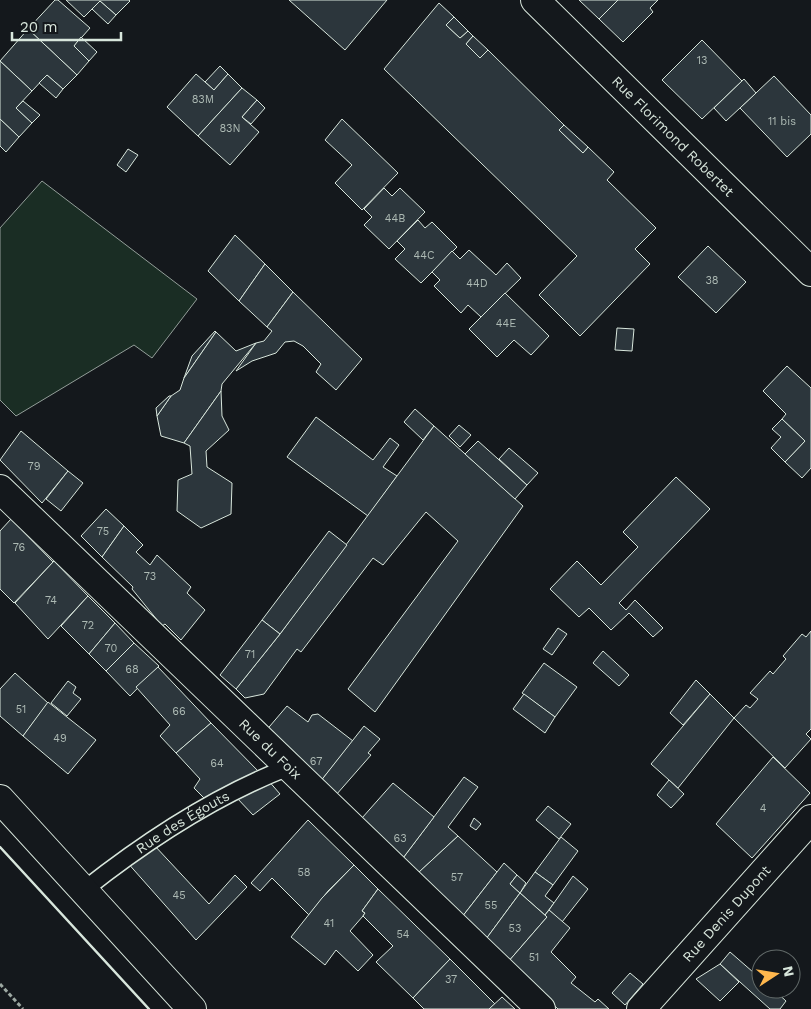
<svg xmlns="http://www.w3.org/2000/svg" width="811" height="1009" font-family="'Work Sans',sans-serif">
  <rect width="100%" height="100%" fill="#14181c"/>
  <polygon fill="#1a2d24" stroke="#939e99" points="42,181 197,299 152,358 134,345 16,416 0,400 0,228"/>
  <g fill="#2c363c" stroke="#d8e6dc">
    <polygon points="55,0 58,0 90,28 74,46 89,61 77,75 28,29"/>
    <polygon points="66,0 129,0 130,1 116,15 100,1 84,17"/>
    <polygon points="289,0 387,0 345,50"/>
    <polygon points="579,0 618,0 599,19"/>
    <polygon points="618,0 658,0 650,8 653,12 623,42 599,19"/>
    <polygon points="100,1 116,15 108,24 92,9"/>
    <polygon points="439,3 454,17 446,25 460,38 468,31 473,36 466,44 480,58 488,50 564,125 559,130 583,153 588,147 614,172 607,180 656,228 635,249 650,264 580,336 539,295 577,256 384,69"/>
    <polygon points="454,17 468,31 460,38 446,25"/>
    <polygon points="28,29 77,75 63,89 47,75 32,91 0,61"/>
    <polygon points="473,36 488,50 480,58 466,44"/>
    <polygon points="81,37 97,52 89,61 74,46"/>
    <polygon points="702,40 742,81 702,119 662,80"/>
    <polygon points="0,61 32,91 16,108 32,123 19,137 0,119"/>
    <polygon points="220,66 228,74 214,90 205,82"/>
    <polygon points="196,74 214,90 228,74 242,88 198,136 167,107"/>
    <polygon points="47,75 63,89 56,98 39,83"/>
    <polygon points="774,76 811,115 811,134 787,157 740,108"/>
    <polygon points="744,79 756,93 726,121 714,108"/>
    <polygon points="242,88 257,100 242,117 259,132 230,165 198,136"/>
    <polygon points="257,100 265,108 251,124 242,117"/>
    <polygon points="23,101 40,115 32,123 16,108"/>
    <polygon points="0,119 19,137 6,152 0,146"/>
    <polygon points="342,119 398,173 362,210 335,183 352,165 325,140"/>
    <polygon points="564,125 588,147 583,153 559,130"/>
    <polygon points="128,149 138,155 126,172 117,165"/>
    <polygon points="384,188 392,196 400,188 425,212 389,249 364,225 372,217 364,209"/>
    <polygon points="418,220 425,228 432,222 457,247 421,283 395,259 405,249 397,241"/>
    <polygon points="235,235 265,264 239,301 208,271"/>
    <polygon points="708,246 746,282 716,313 678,277"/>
    <polygon points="469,250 496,275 507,263 521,278 481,317 468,305 461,313 434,286 440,280 432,272 452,251 460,259"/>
    <polygon points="265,264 293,292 267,327 239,301"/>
    <polygon points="293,292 362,359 336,390 316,372 321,364 303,346 294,341 285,342 276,353 252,361 236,371 256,343 264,341 272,331 267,327"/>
    <polygon points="505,293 549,336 531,355 514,340 497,357 469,329"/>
    <polygon points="617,328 634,329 632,351 615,350"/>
    <polygon points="215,331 216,332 184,378 192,356"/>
    <polygon points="216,332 236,351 256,343 222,384 221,391 184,443 161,436 157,416 171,396 180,390 184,378"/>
    <polygon points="787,366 811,388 811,468 802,478 785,462 805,441 782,419 786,414 763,391"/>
    <polygon points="221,391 222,416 229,430 206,451 207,467 232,483 231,514 201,528 177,511 178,480 192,474 190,446 184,443"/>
    <polygon points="169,396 171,396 157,416 156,408"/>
    <polygon points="415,409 434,426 423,440 404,422"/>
    <polygon points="316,417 373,460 390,438 399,445 383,467 397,476 368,516 287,457"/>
    <polygon points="782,419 805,441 785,462 771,448 781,437 772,429"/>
    <polygon points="459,425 471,435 460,447 449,436"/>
    <polygon points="434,426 523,506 375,712 348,689 458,541 426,512 383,565 373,558 301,652 297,649 264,694 245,698 236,689 280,634"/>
    <polygon points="21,431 68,471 42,503 0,460"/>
    <polygon points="478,441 527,485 515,499 465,454"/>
    <polygon points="509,448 538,473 527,485 499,459"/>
    <polygon points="68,471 83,483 61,511 46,499"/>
    <polygon points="676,477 710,509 619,603 626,610 635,600 663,628 653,637 629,613 611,630 589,608 579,617 550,589 577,561 601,585 638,547 623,532"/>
    <polygon points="106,509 124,526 102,557 81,536"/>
    <polygon points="11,519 53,562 14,603 0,589 0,531"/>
    <polygon points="124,526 143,545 136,552 150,565 157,555 191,587 187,593 205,610 181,640 165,624 162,626 132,589 133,587 102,557"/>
    <polygon points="329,531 347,545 280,634 262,620"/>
    <polygon points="54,561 88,596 48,639 15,603"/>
    <polygon points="88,596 115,623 89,654 61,626"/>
    <polygon points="262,620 280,634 236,689 220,675"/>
    <polygon points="115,623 134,643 106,671 89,654"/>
    <polygon points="558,628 567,634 552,655 543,649"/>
    <polygon points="811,631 811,729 806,734 811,739 785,768 734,718 746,705 750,708 758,699 750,693 770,671 773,674 786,659 783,656 802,634 806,637"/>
    <polygon points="134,643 159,666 130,696 106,671"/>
    <polygon points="603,651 629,675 619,686 593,663"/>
    <polygon points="544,663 577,687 555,717 522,693"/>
    <polygon points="158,667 211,723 176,753 160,736 170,725 136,687"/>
    <polygon points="15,673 48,703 23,736 0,716 0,689"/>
    <polygon points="696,680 710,694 683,725 670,713"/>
    <polygon points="68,681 76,687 73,693 81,699 67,716 51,703"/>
    <polygon points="524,694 555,717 545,733 513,709"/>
    <polygon points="710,694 734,718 678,788 651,764"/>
    <polygon points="48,702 96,740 68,774 23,736"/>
    <polygon points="287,706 308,722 312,715 318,714 353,741 320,782 264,733"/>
    <polygon points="211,723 260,773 208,802 194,788 200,779 176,753"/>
    <polygon points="364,726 380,739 368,753 371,755 336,795 320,782"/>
    <polygon points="773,757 810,793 752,858 716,824"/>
    <polygon points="464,777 478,787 448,827 458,836 418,873 403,858"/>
    <polygon points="267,779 280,794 253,815 236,797"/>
    <polygon points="669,780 684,794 671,808 657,795"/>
    <polygon points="393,783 434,817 403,858 362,818"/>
    <polygon points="548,806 571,824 559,839 536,820"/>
    <polygon points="474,818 481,824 476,830 470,826"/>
    <polygon points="308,820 354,865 328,891 309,915 272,878 260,891 251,883"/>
    <polygon points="458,836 497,872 462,917 418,873"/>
    <polygon points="561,837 578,851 553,885 535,872"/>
    <polygon points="154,845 209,904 235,875 247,887 196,940 126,861"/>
    <polygon points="504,863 517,875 510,884 520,893 486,939 462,917"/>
    <polygon points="354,865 378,889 362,911 365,913 363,916 350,931 373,955 358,971 336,950 325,965 291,937 322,898"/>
    <polygon points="535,872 553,885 545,896 554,903 545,915 520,893"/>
    <polygon points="517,875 526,883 520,893 510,884"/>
    <polygon points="573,876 588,889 562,922 549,910"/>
    <polygon points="378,889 450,959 413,998 376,962 393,946 363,916 365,913 362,911"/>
    <polygon points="520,893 547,917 508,962 486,939"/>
    <polygon points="549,910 570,928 551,952 576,977 571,983 595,1002 598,999 609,1009 558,1009 508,962 547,917 545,915"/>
    <polygon points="730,952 761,979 761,989 773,989 786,1001 780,1009 770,1009 720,964"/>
    <polygon points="450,959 495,1004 489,1009 424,1009 413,998"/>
    <polygon points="720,964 739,982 720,1001 696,979"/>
    <polygon points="630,973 643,984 625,1005 612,993"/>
    <polygon points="502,997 515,1009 489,1009"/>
  </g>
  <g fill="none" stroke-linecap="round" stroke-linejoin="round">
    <g stroke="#d8e6dc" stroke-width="19">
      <g id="service">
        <path id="s1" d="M84,890C146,841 214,796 289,767"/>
      </g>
    </g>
    <g stroke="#d8e6dc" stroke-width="30">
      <g id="minor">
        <path id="s2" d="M535,0L811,272"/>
        <path id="s3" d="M0,489L541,1009"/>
        <path id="s4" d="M641,1009L811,819"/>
      </g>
    </g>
    <g stroke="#d8e6dc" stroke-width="30">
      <polyline id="primary" points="0,799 192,1009"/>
    </g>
    <polyline stroke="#9da8a2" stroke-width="3" stroke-dasharray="4 2.5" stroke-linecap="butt" points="0,984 23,1009"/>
    <use href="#service" stroke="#14181c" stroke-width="16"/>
    <use href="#minor" stroke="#14181c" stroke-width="28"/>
    <use href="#primary" stroke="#14181c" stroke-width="28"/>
    <polyline stroke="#d8e6dc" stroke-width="2.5" points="0,847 149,1009"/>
  </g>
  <g text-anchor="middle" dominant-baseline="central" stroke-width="4" stroke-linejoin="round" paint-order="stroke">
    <g font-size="11" fill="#adbab4">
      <text x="702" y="60">13</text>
      <text x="203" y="99">83M</text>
      <text x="782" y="121">11 bis</text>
      <text x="230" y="128">83N</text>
      <text x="395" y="218">44B</text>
      <text x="424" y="255">44C</text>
      <text x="712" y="280">38</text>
      <text x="477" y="283">44D</text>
      <text x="506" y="323">44E</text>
      <text x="34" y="466">79</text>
      <text x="103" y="531">75</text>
      <text x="19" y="547">76</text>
      <text x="150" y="576">73</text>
      <text x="51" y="600">74</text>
      <text x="88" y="625">72</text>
      <text x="111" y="648">70</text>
      <text x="250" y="654">71</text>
      <text x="132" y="669">68</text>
      <text x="21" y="709">51</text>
      <text x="179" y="711">66</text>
      <text x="60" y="738">49</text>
      <text x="316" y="761">67</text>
      <text x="217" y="763">64</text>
      <text x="763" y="808">4</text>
      <text x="400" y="838">63</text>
      <text x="304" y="872">58</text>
      <text x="457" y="877">57</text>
      <text x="179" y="895">45</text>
      <text x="491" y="905">55</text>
      <text x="329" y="923">41</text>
      <text x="515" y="928">53</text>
      <text x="403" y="934">54</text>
      <text x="534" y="957">51</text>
      <text x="451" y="979">37</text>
    </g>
    <g font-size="14" fill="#d8e6dc" stroke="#14181c">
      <text stroke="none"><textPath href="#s2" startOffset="194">Rue Florimond Robertet</textPath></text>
      <text stroke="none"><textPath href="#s3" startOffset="375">Rue du Foix</textPath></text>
      <text stroke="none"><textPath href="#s1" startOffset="120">Rue des Égouts</textPath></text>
      <text stroke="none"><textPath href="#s4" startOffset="128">Rue Denis Dupont</textPath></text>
    </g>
  </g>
  <g transform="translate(776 974) rotate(78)"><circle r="24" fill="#14181c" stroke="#626a69"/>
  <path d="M0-4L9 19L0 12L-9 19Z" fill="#ffb74d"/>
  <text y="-8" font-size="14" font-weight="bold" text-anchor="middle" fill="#d8e6dc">N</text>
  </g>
  <path d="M12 32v8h109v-8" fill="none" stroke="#d8e6dc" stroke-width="2.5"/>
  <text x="20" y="32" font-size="15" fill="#d8e6dc" stroke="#14181c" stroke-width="4" paint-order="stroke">20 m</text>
</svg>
